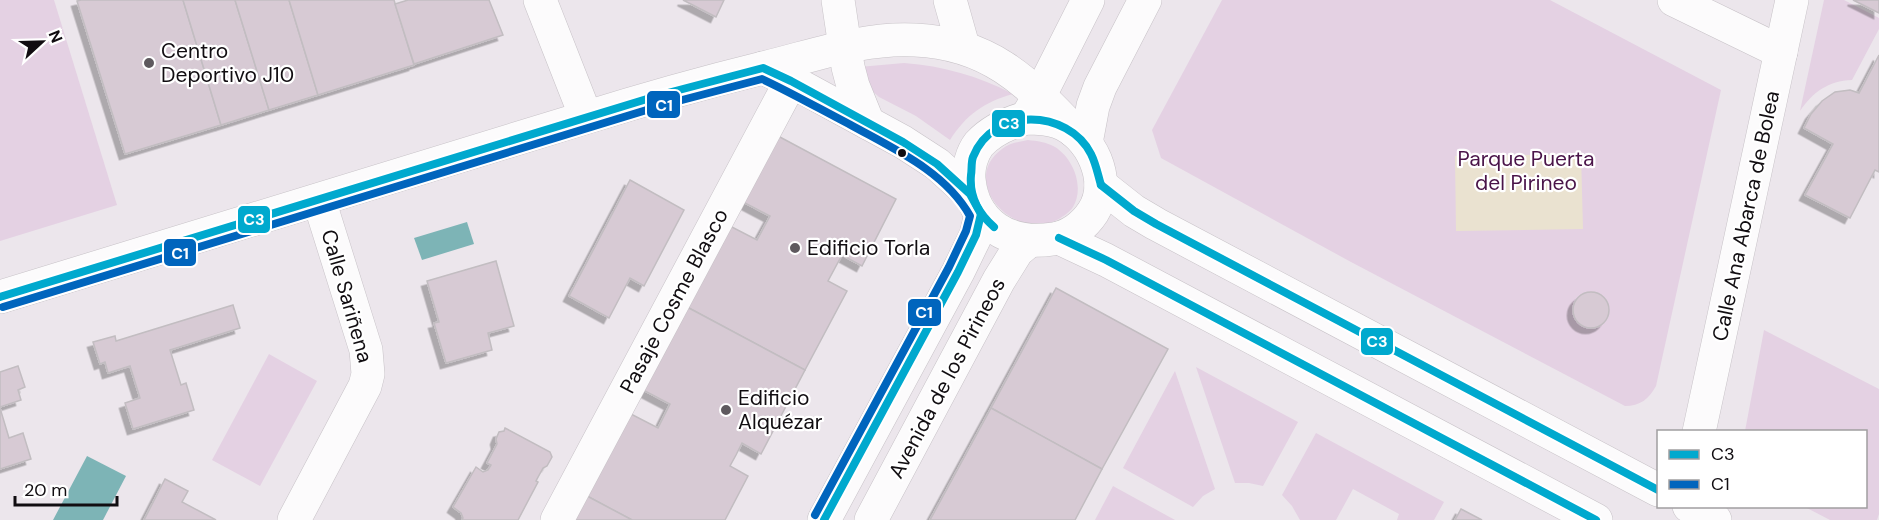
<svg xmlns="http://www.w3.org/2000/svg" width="1879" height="520" font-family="'DM Sans',sans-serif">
  <defs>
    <filter id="shadow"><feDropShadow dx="-5.5" dy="5.5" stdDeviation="0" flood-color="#0004"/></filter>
  </defs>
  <rect width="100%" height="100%" fill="#ece6ec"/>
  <g fill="#e4d1e3">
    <polygon points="0,0 54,0 117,205 0,241"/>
    <path d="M1222,0H1550L1721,90L1656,386C1649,399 1640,406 1625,406L1351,262L1161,158L1152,130Z"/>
    <path d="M1824,0H1844L1879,18V29L1852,80C1828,81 1813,92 1800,111Z"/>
    <path d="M904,63C944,66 978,76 1013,94C984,102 966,115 950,140L916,116L879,97L870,89L859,67Z"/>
    <path d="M1028,140C1037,141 1046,142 1055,147C1073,158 1085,187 1073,207C1069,213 1061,218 1055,221C1011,240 959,180 1002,149C1009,143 1019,142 1028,140Z"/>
    <polygon points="1764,330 1879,389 1879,514 1877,520 1830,520 1805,507 1866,506 1866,432 1745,431"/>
    <polygon points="269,354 317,381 260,486 212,460"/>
    <polygon points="1196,367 1298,422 1263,486 1249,483 1235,483"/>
    <polygon points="1175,371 1215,489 1203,496 1193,507 1123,468"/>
    <polygon points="1316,433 1444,502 1434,520 1397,520 1399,514 1353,489 1336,520 1300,520 1292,506 1282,495"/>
    <polygon points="1113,486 1175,520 1095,520"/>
  </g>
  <polygon fill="#eae2d0" points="1581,154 1583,229 1456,231 1455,156"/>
  <g fill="#7db4b6">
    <polygon points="467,222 474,244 422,260 414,238"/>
    <polygon points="87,456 126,476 103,520 53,520"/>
  </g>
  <g fill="#d7cad4" stroke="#c2bdc1" stroke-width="1.5" filter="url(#shadow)">
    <polygon points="81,0 183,0 221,125 125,154 77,1"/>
    <polygon points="183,0 235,0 269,110 221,125"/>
    <polygon points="235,0 289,0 318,95 269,110"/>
    <polygon points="289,0 394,0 414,65 318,95"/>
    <polygon points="408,0 489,0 503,35 414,64 395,4"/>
    <polygon points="683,0 724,0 716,17"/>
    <polygon points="1853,0 1879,0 1879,13"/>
    <polygon points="1879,55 1879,172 1875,170 1850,218 1805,195 1833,144 1804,128 1811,114 1822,101 1835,92 1850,90 1859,93"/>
    <polygon points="778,136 896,199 862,266 842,255 828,281 847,291 805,370 687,307 730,226 757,240 770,216 743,202"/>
    <polygon points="630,180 684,210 644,286 630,278 609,318 569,296"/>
    <polygon points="496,261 514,326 488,333 492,350 446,363 434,323 439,322 427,281"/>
    <polygon points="1056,288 1168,349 1102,469 991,408"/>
    <circle cx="1591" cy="310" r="18"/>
    <polygon points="233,305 240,328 170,350 181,385 186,383 194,410 133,429 125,403 140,398 130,366 108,373 105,362 100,364 93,342 115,336 116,341"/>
    <polygon points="687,307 805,370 761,454 742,443 736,455 730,466 748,476 725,520 632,520 587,496 631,414 658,428 670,404 643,390"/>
    <polygon points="18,366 25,387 18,390 21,400 0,407 0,372"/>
    <polygon points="0,408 9,438 23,433 31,459 0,469"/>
    <polygon points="991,408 1102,469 1075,520 930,520"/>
    <polygon points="505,428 550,452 552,457 547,466 543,468 536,481 538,482 518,520 462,520 463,518 461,513 453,507 476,467 483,472 488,470 491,465 487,463 497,444 496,439 499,432 504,431"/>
    <polygon points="165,479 188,491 182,502 216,520 144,520"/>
    <polygon points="587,496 632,520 575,520"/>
    <polygon points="1461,509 1482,520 1455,520"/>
  </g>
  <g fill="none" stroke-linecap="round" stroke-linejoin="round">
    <g stroke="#c7c2c7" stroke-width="34">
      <g id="street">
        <polyline points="540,0 586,117"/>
        <polyline points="838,0 848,67 853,86 868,123"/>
        <polyline points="950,0 963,46"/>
        <polyline points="1674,0 1781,52"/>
        <polyline points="1026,118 1040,95 1088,0"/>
        <polyline points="1086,143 1093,106 1100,87 1145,0"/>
        <polyline points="1699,432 1792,0"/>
        <polyline points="294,520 365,386 368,374 366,350 319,200"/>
        <polyline points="557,520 791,81"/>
      </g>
    </g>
    <g stroke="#c7c2c7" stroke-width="34">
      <g id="secondary">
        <polyline points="763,68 791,81 903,142 937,164 970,194"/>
        <path d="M1026,118C1037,118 1047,118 1058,122C1091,134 1113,181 1093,212C1084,226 1069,237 1053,239C1009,246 973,224 969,179C968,167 972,153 979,144C992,130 1008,123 1026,118Z"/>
        <polyline points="1101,185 1134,211 1156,224 1658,490"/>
        <polyline points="1059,238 1106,260 1596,520"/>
        <path d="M0,297C194,238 388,179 581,119C642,100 702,83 763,68C813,56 864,37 915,40C988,43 1026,80 1074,131"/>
        <polyline points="1689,506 1715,520"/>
        <polyline points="824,520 958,272 976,235 981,214"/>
        <polyline points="871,520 999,280 1017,251 1029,241"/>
      </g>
    </g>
    <use href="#street" stroke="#fcfbfc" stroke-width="33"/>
    <use href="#secondary" stroke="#fcfbfc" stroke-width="33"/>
    <g stroke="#fff" stroke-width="12">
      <g id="bus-1">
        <polyline points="1101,185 1134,211 1156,224 1658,490"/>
        <path d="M994,227C978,213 969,197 971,175C972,170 971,162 973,157C993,106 1068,109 1091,154C1096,164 1098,175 1101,185"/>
        <polyline points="1059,238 1106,260 1596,520"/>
        <polyline points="0,297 660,95 763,68 791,81 903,142 937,164 970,194 981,214"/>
        <polyline points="824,520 958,272 976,235 981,214"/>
      </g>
    </g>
    <g stroke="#fff" stroke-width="12">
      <path id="bus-2" d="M3,307L663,105L762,79C792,93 820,109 849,124C892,148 945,171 970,216L966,231L949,267L815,515"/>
    </g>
    <use href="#bus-1" stroke="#00a9ce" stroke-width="8"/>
    <use href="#bus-2" stroke="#0065bd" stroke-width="8"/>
  </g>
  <g fill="#5e595e" stroke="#fff" stroke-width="2">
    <circle cx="149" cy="63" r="6"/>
    <circle cx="795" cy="248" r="6"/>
    <circle cx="726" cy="410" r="6"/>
  </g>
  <circle fill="#110d11" stroke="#fff" stroke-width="2" cx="902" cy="153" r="5"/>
  <g text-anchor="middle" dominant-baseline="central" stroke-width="4.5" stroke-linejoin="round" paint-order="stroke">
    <g font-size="21" fill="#110d11" stroke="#fff" text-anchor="start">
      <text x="161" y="51">Centro<tspan x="161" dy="24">Deportivo J10</tspan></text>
      <text x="807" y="248">Edificio Torla</text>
      <text x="738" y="398">Edificio<tspan x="738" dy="24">Alquézar</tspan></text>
    </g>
    <g font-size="21" fill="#4a1449" stroke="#fff">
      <text x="1526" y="159">Parque Puerta<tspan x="1526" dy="24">del Pirineo</tspan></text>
    </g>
    <g font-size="21" fill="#110d11" stroke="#fff">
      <text transform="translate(1746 216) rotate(-78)">Calle Ana Abarca de Bolea</text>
      <text transform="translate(347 296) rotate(74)">Calle Sariñena</text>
      <text transform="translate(674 301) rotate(-62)">Pasaje Cosme Blasco</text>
      <text transform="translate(947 378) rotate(-62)">Avenida de los Pirineos</text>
    </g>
  </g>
  <g stroke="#fff" stroke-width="2">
    <rect x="646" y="90" width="35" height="29" rx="6" fill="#0065bd"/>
    <rect x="991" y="109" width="35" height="29" rx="6" fill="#00a9ce"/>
    <rect x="237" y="205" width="34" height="29" rx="6" fill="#00a9ce"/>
    <rect x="163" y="238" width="34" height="29" rx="6" fill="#0065bd"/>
    <rect x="907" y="298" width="35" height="29" rx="6" fill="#0065bd"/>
    <rect x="1360" y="327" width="34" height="29" rx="6" fill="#00a9ce"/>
  </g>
  <g font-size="16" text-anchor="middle" font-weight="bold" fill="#fff">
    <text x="664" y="111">C1</text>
    <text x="1009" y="129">C3</text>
    <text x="254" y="225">C3</text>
    <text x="180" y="259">C1</text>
    <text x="924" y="318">C1</text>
    <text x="1377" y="347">C3</text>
  </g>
  <rect x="1657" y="430" width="210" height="78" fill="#ffffff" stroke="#a09ea0" stroke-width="1.5"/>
  <rect x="1669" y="450" width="30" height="9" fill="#00a9ce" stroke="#a09ea0" stroke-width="1.5"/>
  <text x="1711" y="460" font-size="18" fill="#110d11">C3</text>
  <rect x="1669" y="480" width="30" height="9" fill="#0065bd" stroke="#a09ea0" stroke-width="1.5"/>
  <text x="1711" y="490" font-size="18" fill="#110d11">C1</text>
  <g transform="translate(42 42) rotate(68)" stroke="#ffffff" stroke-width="4.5" paint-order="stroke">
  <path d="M0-4.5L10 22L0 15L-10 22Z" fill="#110d11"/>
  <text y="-9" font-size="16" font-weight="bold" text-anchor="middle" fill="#110d11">N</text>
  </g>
  <path d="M15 496v9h102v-9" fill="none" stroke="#110d11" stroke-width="3"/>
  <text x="24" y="496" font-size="18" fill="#110d11" stroke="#ffffff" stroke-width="4.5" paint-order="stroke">20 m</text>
</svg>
